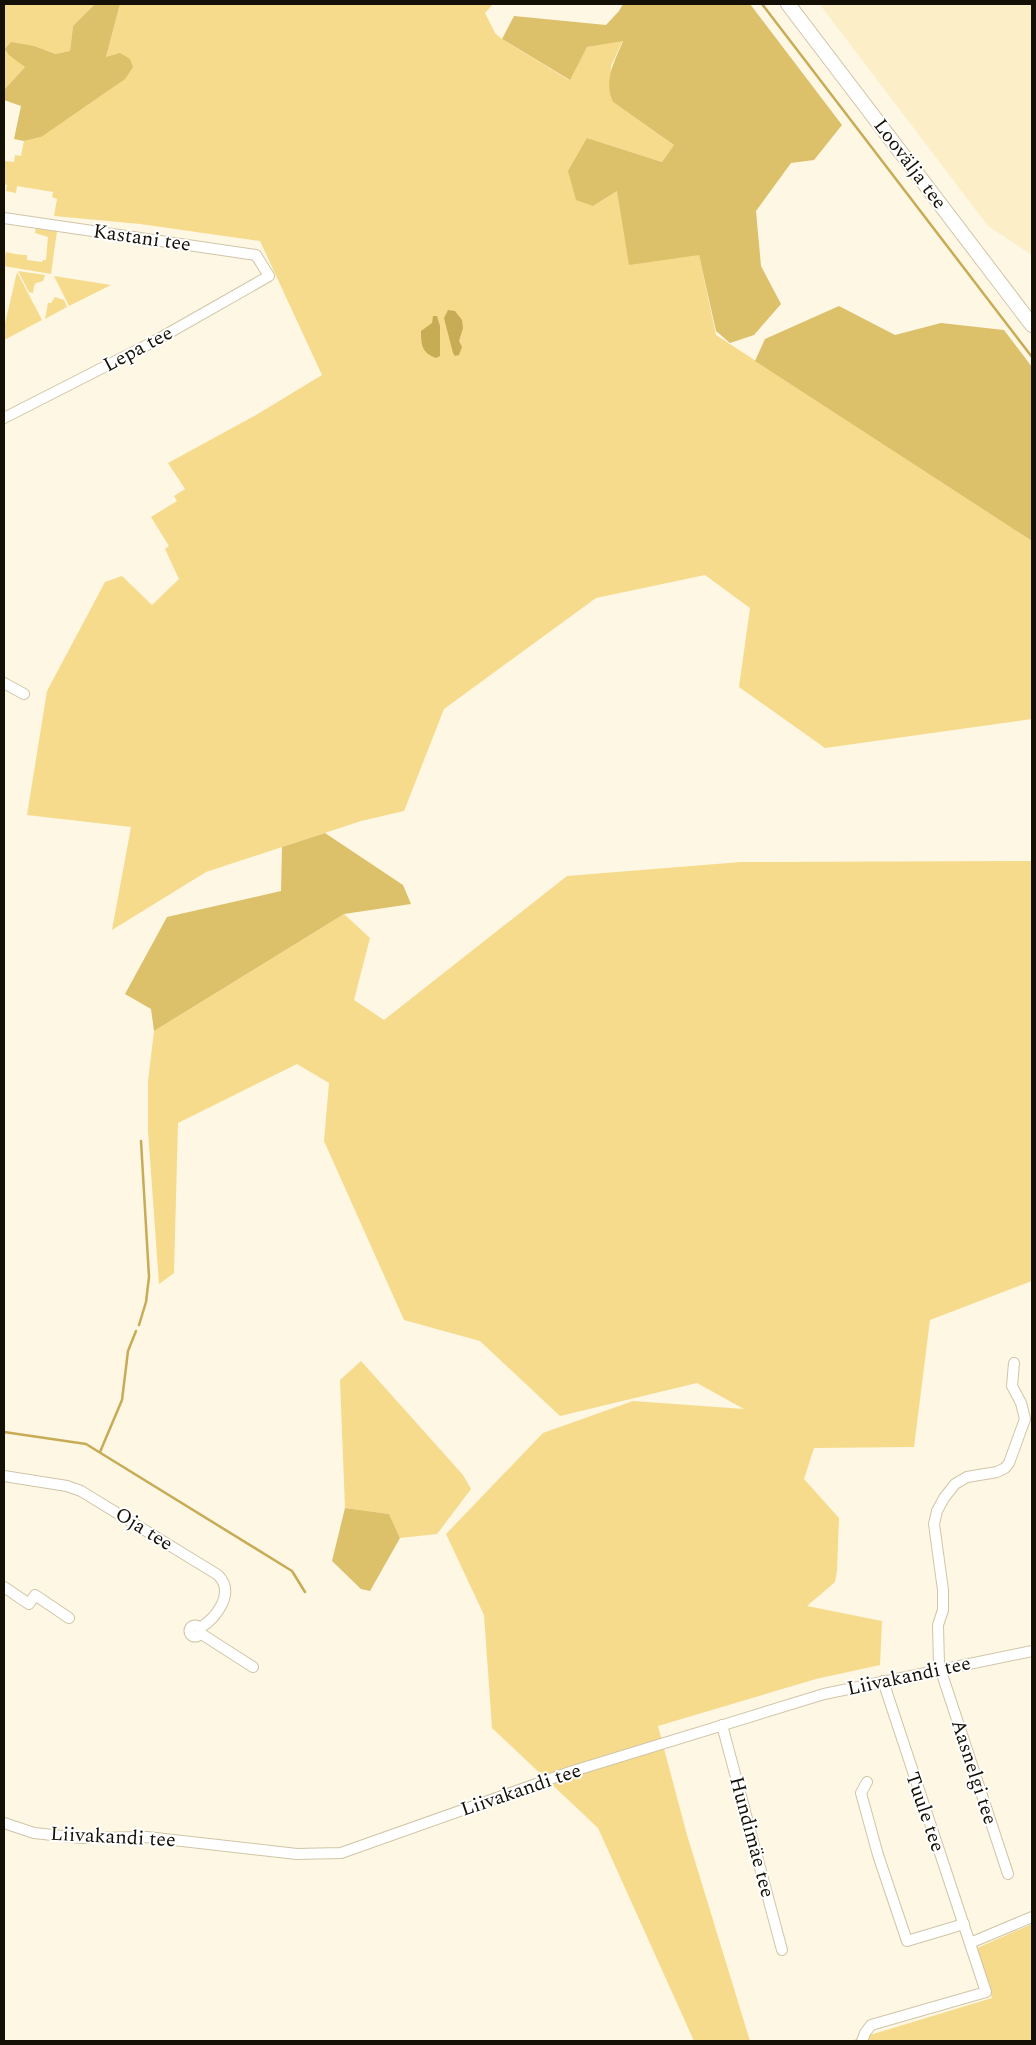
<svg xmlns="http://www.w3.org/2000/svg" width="1036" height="2045" font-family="Spectral,serif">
  <rect width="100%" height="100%" fill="#fef7e4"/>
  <polygon fill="#fceec7" points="824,4 1032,4 1032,255 988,226 821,6"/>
  <g fill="#f6db8c">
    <polygon points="4,4 95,4 73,26 70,51 55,54 25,67 4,90"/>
    <polygon points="120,4 493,4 485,13 495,33 502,39 569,80 587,47 623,40 611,66 613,102 674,145 662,162 587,138 593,206 617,191 699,255 716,335 1032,541 1032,719 825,748 739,687 750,608 705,575 596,598 444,709 404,811 361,821 206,872 112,930 131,827 27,815 47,691 105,582 122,576 152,605 179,579 165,549 169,546 151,517 177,501 174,496 185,489 168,463 256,415 322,375 260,241 140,224 54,216 57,199 52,197 53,192 17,186 16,193 6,191 7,185 4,184 4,161 14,162 15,155 21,156 24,141 41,137 106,57"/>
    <path d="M36,228L57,231L51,274L4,266V256H5L6,252C13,254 20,255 27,255V260L42,262L43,260H46L48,237L35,233Z"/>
    <polygon points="18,271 45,275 43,281 36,283 34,286 33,293 29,292"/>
    <polygon points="17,272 42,320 4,340 4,328"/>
    <polygon points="54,276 111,285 69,306"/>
    <polygon points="55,297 64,300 67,307 45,319 48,303 51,303"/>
    <polygon points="1032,861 1032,1281 930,1320 914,1447 814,1448 804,1479 839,1518 837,1571 835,1582 807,1606 882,1621 880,1665 816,1679 658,1726 687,1835 750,2041 694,2041 598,1828 492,1728 484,1615 446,1534 543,1433 633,1401 744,1409 697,1383 560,1416 480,1341 404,1320 324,1141 329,1083 297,1064 178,1123 174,1273 159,1284 148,1131 148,1081 154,1031 344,914 370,938 354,1000 384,1020 567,876 741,862"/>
    <polygon points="361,1361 463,1475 471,1489 437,1534 400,1538 389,1514 345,1508 340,1380"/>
    <polygon points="1032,1924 1032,2041 850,2041 992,1998 977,1948"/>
  </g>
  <g fill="#dcc06a">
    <polygon points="95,4 120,4 106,57 120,53 130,59 133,67 125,79 41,137 24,141 14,139 21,106 4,100 4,90 25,67 9,55 5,49 11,42 34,46 55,54 70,51 73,26"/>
    <path d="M623,4H750L842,125L814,160L791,163L756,211L761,266L781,304L754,335L730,343L716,331L699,255L629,265L617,191L593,206L576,200L568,171L587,138L662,162L674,145L613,102C603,80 615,61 623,41L587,47L570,80L502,39L514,16L606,25L619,11Z"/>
    <polygon points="839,306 895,335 941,323 1004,330 1032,367 1032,541 755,361 765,339"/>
    <polygon points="325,833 403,885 411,904 344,914 154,1031 151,1009 125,994 167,917 281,891 282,847"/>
    <polygon points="345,1508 389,1514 400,1538 370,1591 361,1589 332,1561"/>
  </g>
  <g fill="#c7ab55">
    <polygon points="448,310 455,311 462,320 463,328 459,341 462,347 459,355 455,356 453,353 444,318"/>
    <path d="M433,316H437L440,326V356L436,358C422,353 421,345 421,331L432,323Z"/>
  </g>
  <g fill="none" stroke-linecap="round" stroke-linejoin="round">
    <g stroke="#c7ab55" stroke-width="2.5">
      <polyline points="762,4 1032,357"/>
      <polyline points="139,1325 146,1302 149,1277 141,1141"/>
      <polyline points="4,1432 86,1444 292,1571 305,1592"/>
      <polyline points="100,1452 122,1400 128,1351 136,1331"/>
    </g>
    <g stroke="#d0c5a6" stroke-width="12">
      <g id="street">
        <polyline points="4,218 256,255 269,276 153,342 4,418"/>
        <polyline points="4,683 24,694"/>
        <path d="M4,1476L67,1486L81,1491L218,1575C236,1593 216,1618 200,1628"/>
        <polyline points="4,1587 29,1604 35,1595 69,1618"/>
        <circle cx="195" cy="1631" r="5.5"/>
        <polyline points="200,1633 253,1667"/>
        <polyline points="722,1725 782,1950"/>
        <polyline points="867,1782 861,1793 878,1855 907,1941 964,1924"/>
        <polyline points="4,1823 34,1833 81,1838 147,1837 297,1854 341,1853 570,1772 824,1694 1032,1651"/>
        <polyline points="1008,1874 939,1665 938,1625 943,1610 943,1590 934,1524 937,1511 944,1498 955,1484 967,1477 997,1472 1005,1468 1009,1463 1025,1419 1021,1403 1012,1386 1014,1363"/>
        <polyline points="970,1943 1032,1917"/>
        <polyline points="862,2041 865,2033 871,2025 986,1992 883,1681"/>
      </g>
    </g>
    <g stroke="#d0c5a6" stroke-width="16">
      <polyline id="secondary" points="788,4 1032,325"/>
    </g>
    <use href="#street" stroke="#fff" stroke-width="10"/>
    <use href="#secondary" stroke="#fff" stroke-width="14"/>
  </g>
  <g text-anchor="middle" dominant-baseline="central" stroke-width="4" stroke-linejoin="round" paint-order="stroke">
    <g font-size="20" fill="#141006" stroke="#fff">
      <text transform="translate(910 164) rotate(53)">Loovälja tee</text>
      <text transform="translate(142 238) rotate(8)">Kastani tee</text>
      <text transform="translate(138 349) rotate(-28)">Lepa tee</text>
      <text transform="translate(144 1529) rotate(32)">Oja tee</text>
      <text transform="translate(909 1676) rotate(-12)">Liivakandi tee</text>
      <text transform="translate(974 1772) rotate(72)">Aasnelgi tee</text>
      <text transform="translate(521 1790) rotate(-19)">Liivakandi tee</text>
      <text transform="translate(925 1812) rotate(71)">Tuule tee</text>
      <text transform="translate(113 1837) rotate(3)">Liivakandi tee</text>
      <text transform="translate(752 1837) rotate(75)">Hundimäe tee</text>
    </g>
  </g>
  <rect width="1036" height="2045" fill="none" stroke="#141006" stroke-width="10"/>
</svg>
